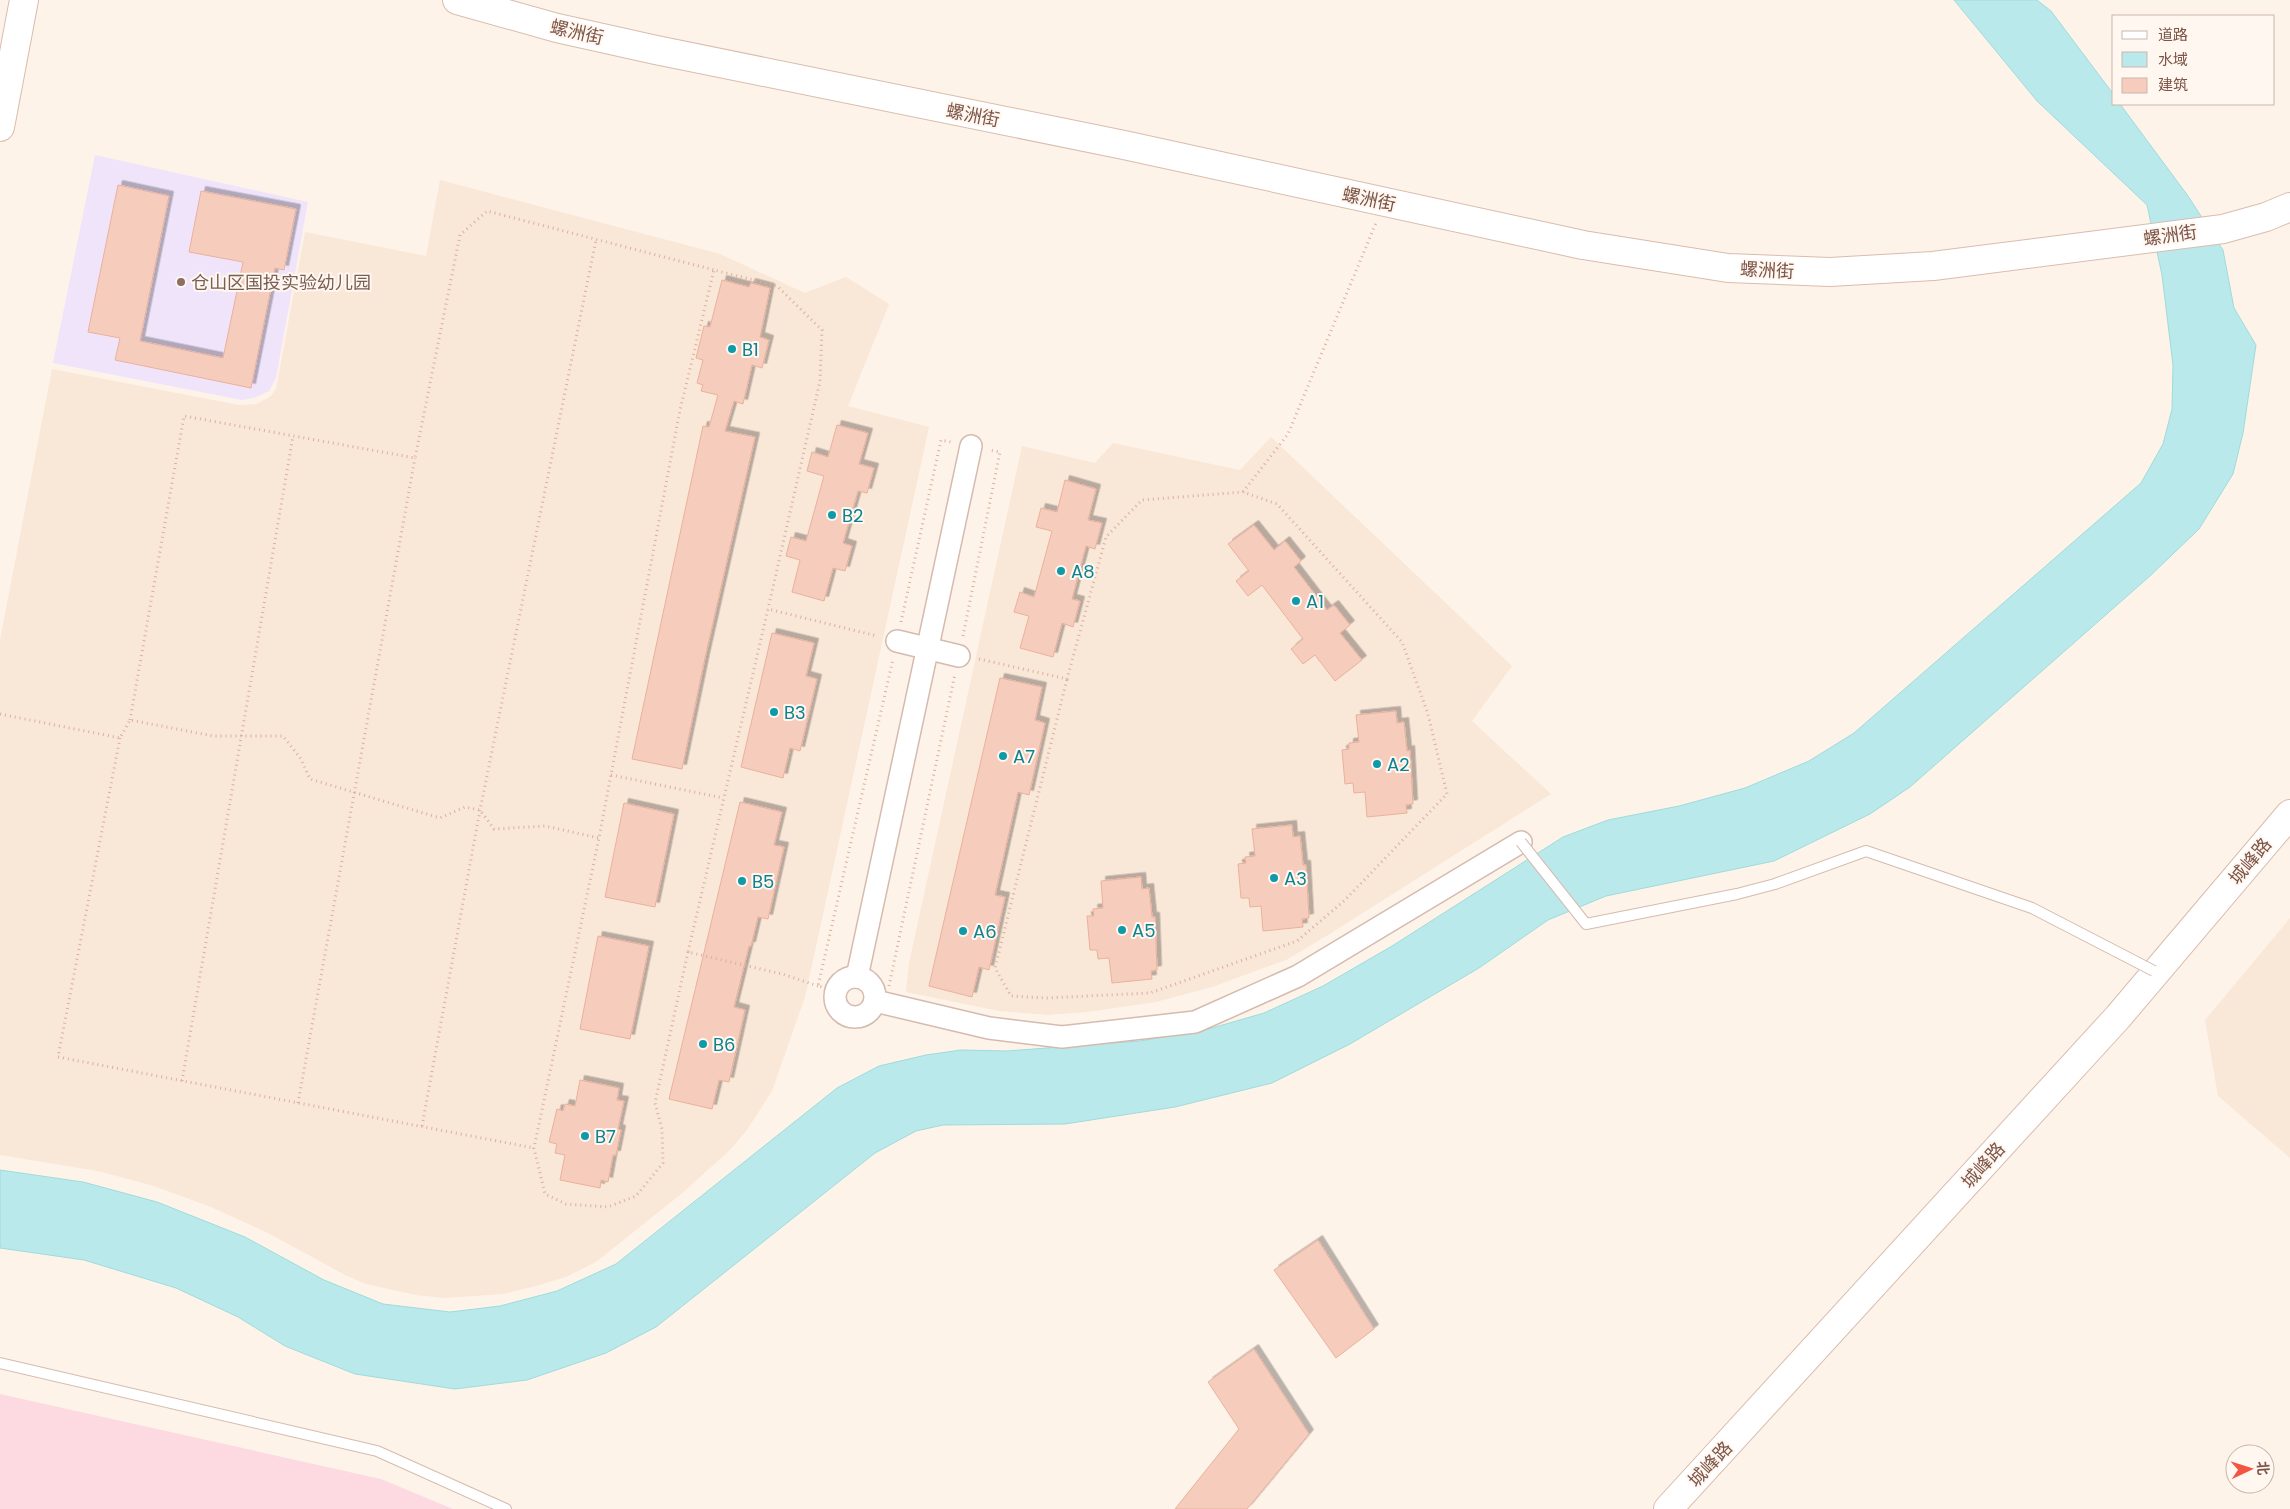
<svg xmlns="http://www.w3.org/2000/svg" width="2290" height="1509" font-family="Poppins,'Noto Sans SC',sans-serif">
  <defs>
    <filter id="shadow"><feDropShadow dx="4.5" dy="-4.5" stdDeviation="0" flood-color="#0004"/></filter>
  </defs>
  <rect width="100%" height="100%" fill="#fef3e8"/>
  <g fill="#f9e7d8">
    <polygon points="440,180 720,254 805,293 846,277 889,304 848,406 929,427 805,997 772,1091 747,1130 729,1151 681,1194 596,1262 566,1277 532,1287 503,1294 445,1298 416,1295 366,1284 345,1275 268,1233 211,1207 154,1186 98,1171 0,1155 0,640 52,369 239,405 257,404 271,396 276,389 305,232 426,256"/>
    <polygon points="1271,437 1512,666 1472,721 1551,794 1328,935 1286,960 1212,987 1156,1002 1087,1012 1048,1015 999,1011 906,992 909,963 1022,446 1095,463 1113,443 1240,470"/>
    <polygon points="2290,918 2290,1158 2218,1096 2205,1020"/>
  </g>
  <polygon fill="#f0e4fb" points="95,155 308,202 276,378 269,391 254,398 242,400 53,363"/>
  <polygon fill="#fddae2" points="0,1394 381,1479 453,1509 0,1509"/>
  <polygon fill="#b9e9eb" stroke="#9fdbdd" points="1954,0 2037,0 2051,11 2114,95 2114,104 2120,104 2188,196 2223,250 2234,308 2256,345 2243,433 2233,474 2199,529 2150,576 1910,787 1870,814 1774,861 1606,896 1548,920 1479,968 1350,1044 1272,1083 1175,1107 1065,1124 943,1125 916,1131 875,1153 656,1327 606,1353 527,1380 455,1389 355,1374 285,1346 238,1317 176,1288 84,1260 0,1248 0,1170 83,1182 157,1202 245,1237 324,1280 383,1304 450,1312 500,1306 557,1291 616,1264 837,1088 879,1066 926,1055 961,1050 1007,1051 1140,1041 1205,1030 1264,1013 1323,986 1392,946 1563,837 1608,820 1679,806 1745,788 1809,761 1854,733 2141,483 2163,444 2172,409 2173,365 2162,275 2147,205 2037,101"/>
  <g fill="#f6cdbd" stroke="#ebb09b" filter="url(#shadow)">
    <polygon points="118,185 169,196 140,341 223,358 243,262 189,252 201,191 296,209 284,270 275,268 251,388 115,360 120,338 88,332"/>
    <polygon points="722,280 749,287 751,283 770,288 760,337 769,340 762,368 752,365 743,404 734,401 725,431 755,437 705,658 682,769 632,759 703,426 709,427 718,395 701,391 703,385 697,383 703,360 696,358 704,326 710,327"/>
    <polygon points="837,425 868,433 859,464 874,468 867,493 858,491 843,543 852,546 845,571 833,568 824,601 792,592 800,560 786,556 791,537 806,541 824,476 807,471 812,452 828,457"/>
    <polygon points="1065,480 1096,489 1088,520 1102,523 1095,549 1086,546 1072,599 1080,601 1073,627 1062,623 1053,657 1020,648 1029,616 1014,612 1020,592 1034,597 1052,531 1036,527 1041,508 1057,512"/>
    <polygon points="1254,525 1274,550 1285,541 1301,561 1294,567 1327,610 1334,605 1350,625 1340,633 1362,660 1335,681 1315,655 1303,664 1291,649 1303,639 1262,585 1248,596 1236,581 1249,571 1228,544"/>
    <polygon points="772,633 814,643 806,676 817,679 800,751 790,748 783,778 741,767"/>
    <polygon points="1000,678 1042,687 1035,720 1045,723 1029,795 1018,792 995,895 1005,897 989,970 979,967 972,997 929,986"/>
    <polygon points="1396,711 1397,723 1404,722 1407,751 1410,750 1413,804 1406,805 1407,813 1367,817 1365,792 1354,793 1353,783 1345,784 1342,750 1349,749 1349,743 1359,742 1356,715"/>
    <polygon points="740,802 782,812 774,845 784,847 768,919 758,917 751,946 749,946 734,1007 745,1010 729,1082 719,1080 712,1109 669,1099"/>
    <polygon points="624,803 674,814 655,907 605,897"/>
    <polygon points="1292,825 1293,837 1300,836 1303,865 1306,865 1309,918 1302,919 1303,927 1263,931 1261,906 1250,907 1249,898 1241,898 1238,864 1246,863 1245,857 1255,856 1252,829"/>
    <polygon points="1141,877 1142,889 1149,888 1152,917 1155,917 1157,970 1151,971 1152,979 1112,983 1109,958 1098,959 1097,950 1090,950 1087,916 1094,916 1093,909 1103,908 1101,881"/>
    <polygon points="598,936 649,946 630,1039 580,1029"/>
    <polygon points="580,1080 619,1088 617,1100 624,1101 618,1129 621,1130 616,1155 613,1155 608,1182 601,1180 600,1188 560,1180 565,1155 555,1153 557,1144 549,1142 557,1109 563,1111 565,1104 575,1106"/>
    <polygon points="1318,1240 1374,1329 1336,1358 1274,1270"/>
    <polygon points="1254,1349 1309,1434 1247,1509 1175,1509 1239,1429 1208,1382"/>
  </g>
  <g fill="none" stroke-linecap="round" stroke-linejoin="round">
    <g stroke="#d5bbaf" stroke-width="12">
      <polyline id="lane" points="0,1363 377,1451 506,1509"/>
    </g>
    <g stroke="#d5bbaf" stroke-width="24">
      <g id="street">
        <polyline points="897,641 959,656"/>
        <circle cx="855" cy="997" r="20"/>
        <polyline points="857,977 971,446"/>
        <polyline points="875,1001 989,1028 1062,1037 1195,1022 1298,976 1521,842"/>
      </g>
    </g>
    <g stroke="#dabcae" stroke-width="30">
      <g id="secondary">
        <polyline points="457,0 557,28 656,50 1124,145 1583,245 1728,268 1830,272 1933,266 2223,229 2266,217 2290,207"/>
        <polyline points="0,127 24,0"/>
        <polyline points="1668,1509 2118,1017 2290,814"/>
      </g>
    </g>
    <g stroke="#dcaf9f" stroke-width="3" stroke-dasharray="1 4" stroke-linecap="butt">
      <polyline points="1243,492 1288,434 1376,223"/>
      <polyline points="901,622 941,440 951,442"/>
      <polyline points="963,636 1000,452 989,450"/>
      <polyline points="979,659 1067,679 1106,537 1142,500 1243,492 1277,504 1402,642 1428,714 1447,794 1344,901 1297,941 1150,993 1046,998 1011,996 995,968 1067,679"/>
      <polyline points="0,714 120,738 130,720 213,736 283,736 301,759 310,779 440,818 465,807 480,810 494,829 545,826 599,838"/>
      <polyline points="130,720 184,416 415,458 460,235 487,211 714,270"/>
      <polyline points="120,738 58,1057 534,1148"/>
      <polyline points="611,775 723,798"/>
      <polyline points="688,952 655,1103 662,1129 663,1163 636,1196 608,1207 566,1204 545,1194 534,1148 599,838 680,410 714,270 777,286 822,330 820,381 768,609"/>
      <polyline points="818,986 782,974 688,952 768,609 877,636"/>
      <polyline points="889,986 955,674"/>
      <polyline points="836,990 818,986 893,659"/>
      <polyline points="182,1081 293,436"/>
      <polyline points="298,1103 415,458"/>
      <polyline points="422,1126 480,810 596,240"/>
    </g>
    <use href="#lane" stroke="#fff" stroke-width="10"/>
    <use href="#street" stroke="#fff" stroke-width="21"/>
    <use href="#secondary" stroke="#fff" stroke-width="28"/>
    <g stroke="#d5bbaf" stroke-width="12" stroke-linecap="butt">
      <polyline id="lane-bridge" points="1521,842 1586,924 1737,894 1775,884 1866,851 2032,908 2154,971"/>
    </g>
    <use href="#lane-bridge" stroke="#fff" stroke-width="10"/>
  </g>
  <circle fill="#8d6e63" stroke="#fff7f0" stroke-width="2" cx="181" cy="282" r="5"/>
  <g fill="#0f9aa8" stroke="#fff7f0" stroke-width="2">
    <circle cx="732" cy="349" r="5"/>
    <circle cx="832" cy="515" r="5"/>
    <circle cx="1061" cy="571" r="5"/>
    <circle cx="1296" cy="601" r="5"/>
    <circle cx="774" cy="712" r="5"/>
    <circle cx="1003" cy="756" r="5"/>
    <circle cx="1377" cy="764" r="5"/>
    <circle cx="1274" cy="878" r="5"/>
    <circle cx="742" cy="881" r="5"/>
    <circle cx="1122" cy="930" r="5"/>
    <circle cx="963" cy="931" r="5"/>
    <circle cx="703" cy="1044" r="5"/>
    <circle cx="585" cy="1136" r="5"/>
  </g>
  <g text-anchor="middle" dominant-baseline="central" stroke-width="4" stroke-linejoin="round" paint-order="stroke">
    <g font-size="18" fill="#7c5548" stroke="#fff7f0">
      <text transform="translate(577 32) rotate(13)">螺洲街</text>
      <text transform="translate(973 115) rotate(11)">螺洲街</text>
      <text transform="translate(1369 199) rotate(12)">螺洲街</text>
      <text transform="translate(2170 235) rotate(-8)">螺洲街</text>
      <text transform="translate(1767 270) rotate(3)">螺洲街</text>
      <text transform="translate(2250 861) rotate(-50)">城峰路</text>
      <text transform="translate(1983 1165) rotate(-48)">城峰路</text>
      <text transform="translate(1710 1464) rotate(-47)">城峰路</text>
    </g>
    <g font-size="18" fill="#785e54" stroke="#fff7f0" text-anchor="start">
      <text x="191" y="282">仓山区国投实验幼儿园</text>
    </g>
    <g font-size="18" fill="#0d838f" stroke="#fff7f0" text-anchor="start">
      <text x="742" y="349">B1</text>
      <text x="842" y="515">B2</text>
      <text x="1071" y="571">A8</text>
      <text x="1306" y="601">A1</text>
      <text x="784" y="712">B3</text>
      <text x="1013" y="756">A7</text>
      <text x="1387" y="764">A2</text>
      <text x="1284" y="878">A3</text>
      <text x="752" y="881">B5</text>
      <text x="1132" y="930">A5</text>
      <text x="973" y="931">A6</text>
      <text x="713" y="1044">B6</text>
      <text x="595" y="1136">B7</text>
    </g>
  </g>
  <rect x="2112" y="15" width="162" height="90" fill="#fff7f0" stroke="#cbb6ad"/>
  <rect x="2122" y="31" width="25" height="8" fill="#ffffff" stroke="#cbb6ad"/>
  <text x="2158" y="40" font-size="15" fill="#7c5548">道路</text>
  <rect x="2122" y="52" width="25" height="15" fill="#b9e9eb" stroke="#cbb6ad"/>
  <text x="2158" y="65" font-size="15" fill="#7c5548">水域</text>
  <rect x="2122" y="78" width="25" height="15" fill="#f6cdbd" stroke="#cbb6ad"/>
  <text x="2158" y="90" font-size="15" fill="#7c5548">建筑</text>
  <g transform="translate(2250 1469) rotate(86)"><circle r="24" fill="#fff7f0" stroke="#cbb6ad"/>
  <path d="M0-4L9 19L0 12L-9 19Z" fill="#f35542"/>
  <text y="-8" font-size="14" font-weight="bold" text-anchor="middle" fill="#7c5548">北</text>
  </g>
</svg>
